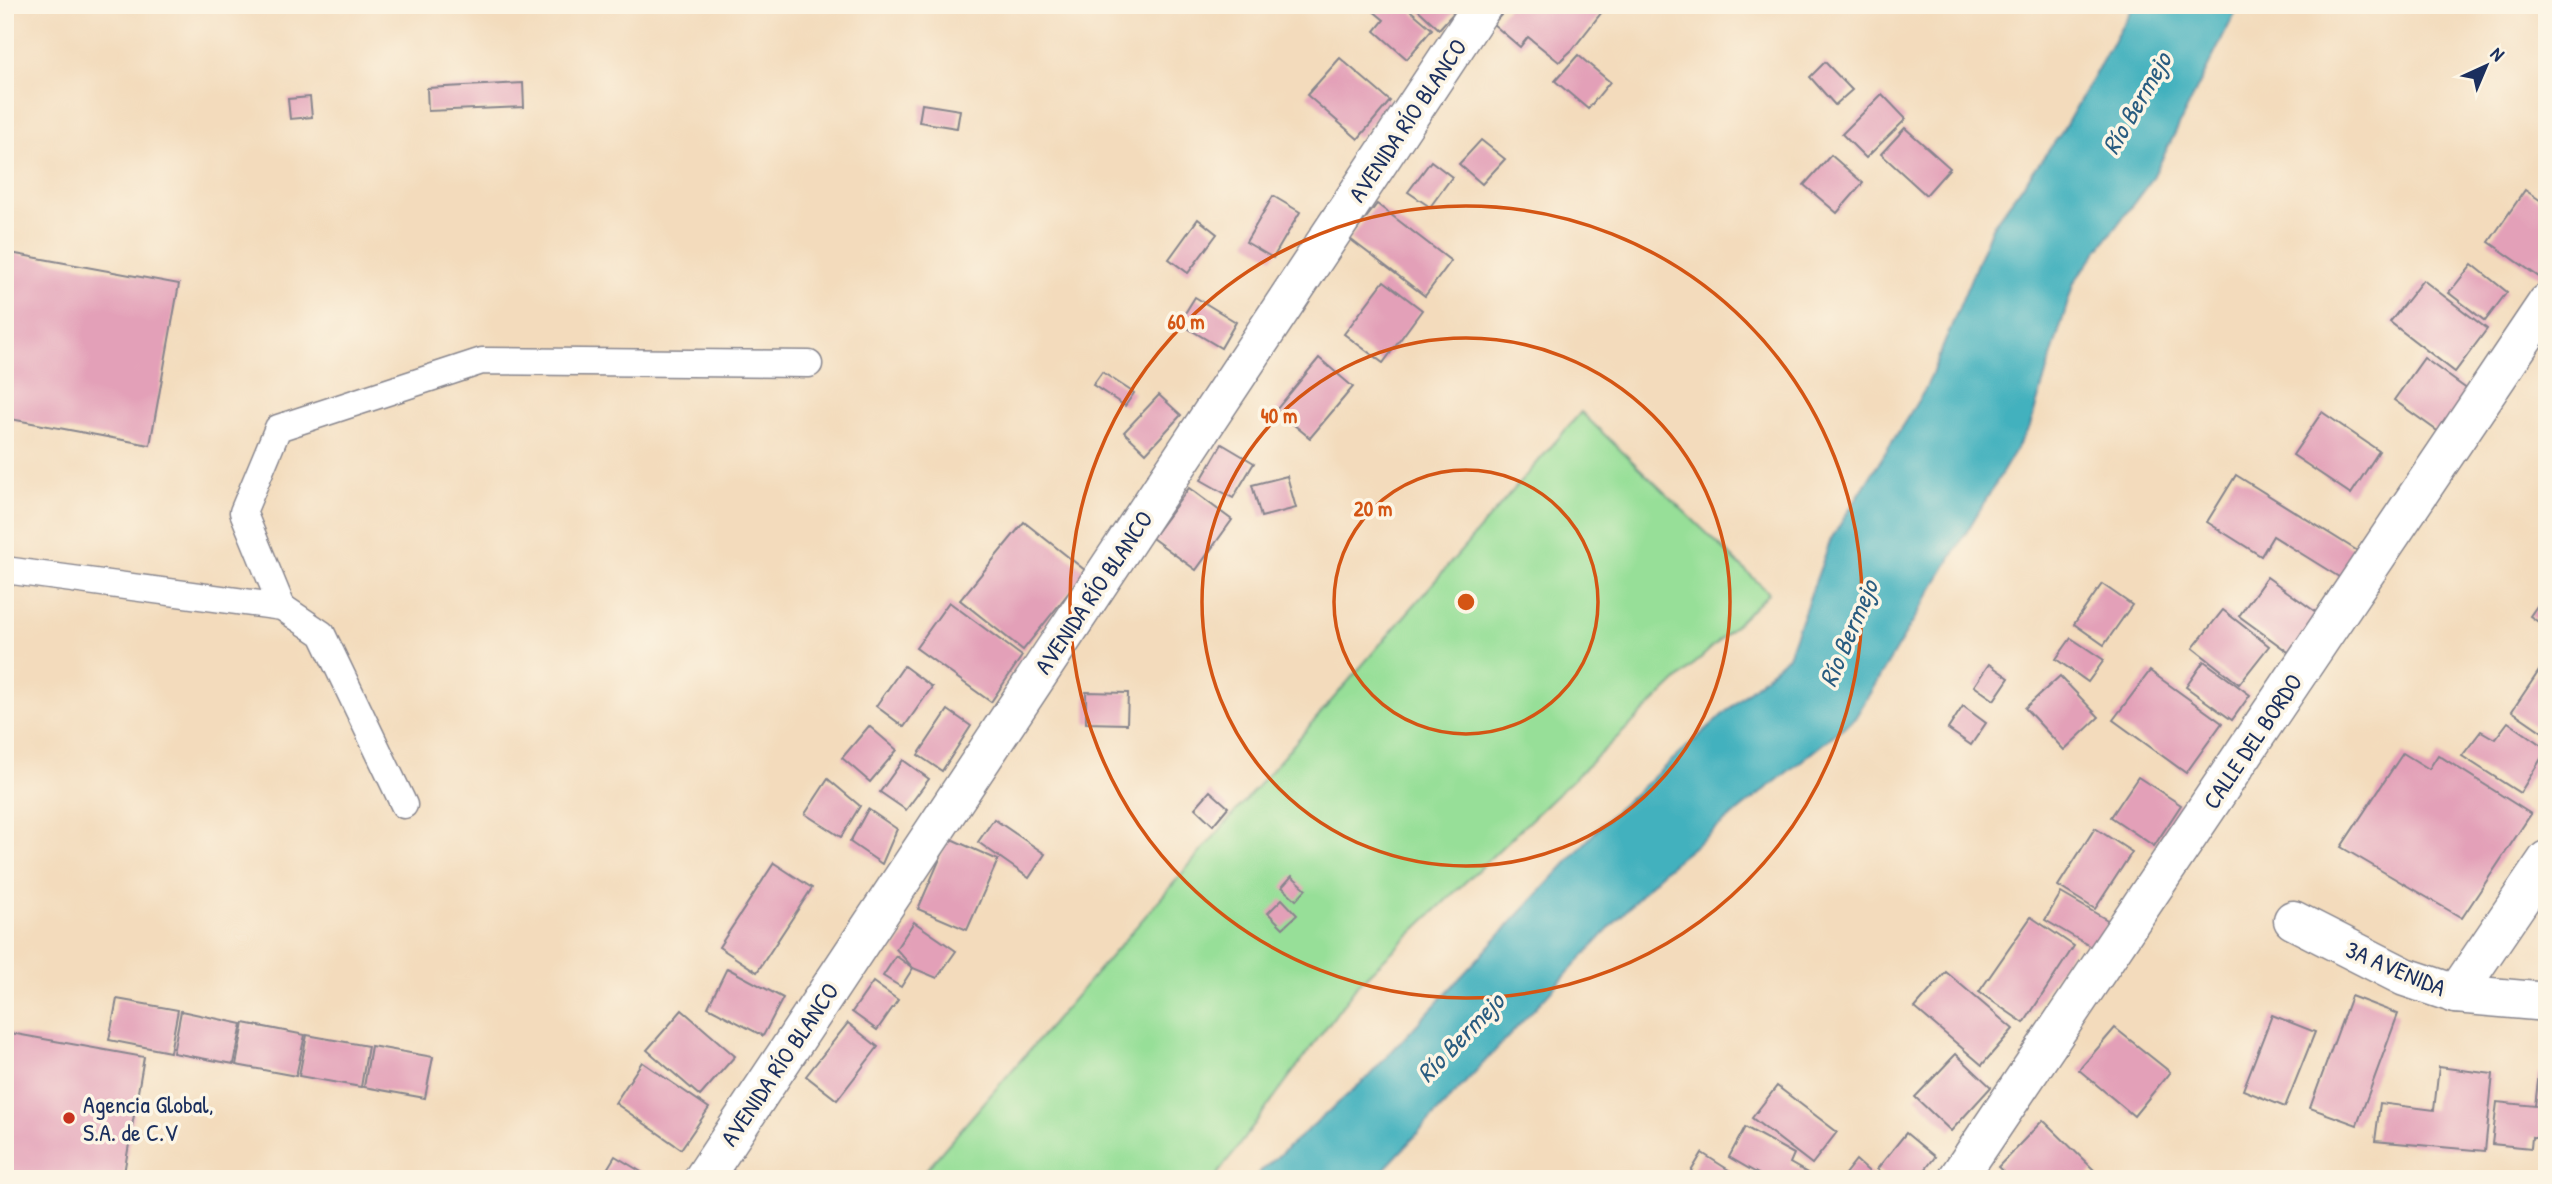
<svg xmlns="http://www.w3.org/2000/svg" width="2552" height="1184" font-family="'Patrick Hand',sans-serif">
  <rect width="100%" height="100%" fill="#fcf5e5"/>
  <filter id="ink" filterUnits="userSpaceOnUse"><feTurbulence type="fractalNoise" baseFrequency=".0143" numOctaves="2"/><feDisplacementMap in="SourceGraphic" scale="14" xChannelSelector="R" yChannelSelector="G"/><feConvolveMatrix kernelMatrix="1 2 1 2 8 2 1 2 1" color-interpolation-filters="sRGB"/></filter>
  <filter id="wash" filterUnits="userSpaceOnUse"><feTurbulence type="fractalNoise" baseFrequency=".00686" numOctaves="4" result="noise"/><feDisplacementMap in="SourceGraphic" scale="28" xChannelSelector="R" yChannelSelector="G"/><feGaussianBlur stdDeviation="1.57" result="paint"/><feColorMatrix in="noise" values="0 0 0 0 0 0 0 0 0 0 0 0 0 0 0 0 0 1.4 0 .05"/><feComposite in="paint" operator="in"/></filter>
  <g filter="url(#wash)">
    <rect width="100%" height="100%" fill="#f3dbbc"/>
    <polygon fill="#97df98" stroke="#59877b" stroke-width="2" points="1581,412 1769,593 1358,984 1214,1179 918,1179"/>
    <polygon fill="#42b1be" stroke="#2e708e" stroke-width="2" points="2134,5 2239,5 2152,179 2074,282 2030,426 1855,718 1663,871 1375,1179 1252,1179 1369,1076 1611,815 1788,656 1831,539 1926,388 1992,227 2062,132"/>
    <g id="blocks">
      <g fill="#e3a0b8">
        <polygon points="1366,5 1404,5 1432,29 1407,59 1375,31 1384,20"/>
        <polygon points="1413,5 1454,5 1458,8 1439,29"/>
        <polygon points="1510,5 1602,5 1605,8 1572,50 1559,62 1528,37 1520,47 1493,24"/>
        <polygon points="1578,55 1610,82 1588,109 1555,81"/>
        <polygon points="1340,58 1390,101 1358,139 1307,95"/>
        <polygon points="1825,62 1852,90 1835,105 1810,77"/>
        <polygon points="523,83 524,107 428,111 427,88"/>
        <polygon points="1882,94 1906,119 1866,158 1842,134"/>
        <polygon points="310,97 312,117 290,119 288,99"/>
        <polygon points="922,104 960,110 957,128 919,122"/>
        <polygon points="1905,128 1950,168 1926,195 1881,154"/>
        <polygon points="1481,140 1505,159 1482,184 1459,164"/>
        <polygon points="1831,155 1863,183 1837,213 1804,185"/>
        <polygon points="1431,161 1452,177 1430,207 1408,192"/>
        <polygon points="2525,190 2547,205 2547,272 2542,279 2489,242"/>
        <polygon points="1273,196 1300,212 1273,258 1246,242"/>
        <polygon points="1377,204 1451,261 1425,296 1350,239"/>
        <polygon points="1198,219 1217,234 1188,273 1169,259"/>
        <polygon points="5,252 179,284 150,445 5,418"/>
        <polygon points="2472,264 2507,292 2485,321 2449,293"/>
        <polygon points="2423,280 2487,329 2455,372 2390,322"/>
        <polygon points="1384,281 1422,310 1383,363 1344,334"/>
        <polygon points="1195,297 1236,322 1221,348 1179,323"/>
        <polygon points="1319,358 1353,387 1310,438 1276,410"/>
        <polygon points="2424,358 2479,398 2450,440 2394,400"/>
        <polygon points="1102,372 1134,393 1125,406 1093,385"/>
        <polygon points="1159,395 1181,415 1146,453 1124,432"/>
        <polygon points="2322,412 2379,451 2351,494 2293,455"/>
        <polygon points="1222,444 1254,463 1233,498 1201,480"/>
        <polygon points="2236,475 2364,555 2347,582 2273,536 2261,556 2207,522"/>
        <polygon points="1287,476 1296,508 1261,517 1252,485"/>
        <polygon points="1189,488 1232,520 1196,570 1152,538"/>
        <polygon points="1024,522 1086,571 1023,650 960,600"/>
        <polygon points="2267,577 2320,615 2291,654 2239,616"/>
        <polygon points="2102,584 2132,605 2104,645 2074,624"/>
        <polygon points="2544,596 2547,598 2547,628 2530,616"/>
        <polygon points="949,602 1022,656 991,702 916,648"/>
        <polygon points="2223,610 2269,646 2239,684 2193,648"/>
        <polygon points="2547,635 2547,649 2540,645"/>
        <polygon points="2071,638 2104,660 2088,682 2056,659"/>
        <polygon points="2547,659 2547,735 2512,711"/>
        <polygon points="2204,661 2250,695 2232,720 2186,687"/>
        <polygon points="1989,664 2009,678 1994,700 1974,686"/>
        <polygon points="904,666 932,687 904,727 876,706"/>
        <polygon points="2150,671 2222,723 2186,773 2113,720"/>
        <polygon points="2060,676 2099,717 2064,750 2025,708"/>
        <polygon points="1086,692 1128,693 1127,724 1086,723"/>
        <polygon points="1963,706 1986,723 1971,745 1948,729"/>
        <polygon points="948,710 971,726 942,771 918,755"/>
        <polygon points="2508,722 2547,749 2520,793 2462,756 2481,731 2495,739"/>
        <polygon points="869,726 897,750 870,782 842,758"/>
        <polygon points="2403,753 2429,769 2438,755 2531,814 2462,918 2341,847"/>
        <polygon points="903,760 929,779 906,810 880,792"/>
        <polygon points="2138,777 2181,805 2154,846 2111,817"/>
        <polygon points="828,779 860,806 841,837 805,814"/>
        <polygon points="1210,791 1228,807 1213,825 1195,808"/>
        <polygon points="868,809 897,829 882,864 850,842"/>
        <polygon points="994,819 1045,854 1029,878 978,842"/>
        <polygon points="2095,828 2132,852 2095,909 2058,886"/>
        <polygon points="949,838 998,860 967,930 918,909"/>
        <polygon points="774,863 812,888 757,972 719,947"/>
        <polygon points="1292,876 1306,889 1296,900 1282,887"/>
        <polygon points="2061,893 2109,921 2093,948 2045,920"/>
        <polygon points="1282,899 1297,915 1283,928 1268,913"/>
        <polygon points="2031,917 2074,946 2024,1023 1979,992"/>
        <polygon points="914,922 956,951 937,978 913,968 896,949"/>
        <polygon points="896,956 913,968 901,987 883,976"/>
        <polygon points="727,968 783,998 763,1036 708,1007"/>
        <polygon points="1946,972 2013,1029 1982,1065 1915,1008"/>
        <polygon points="873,982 898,1000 877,1030 852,1012"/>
        <polygon points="2351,996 2398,1014 2357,1125 2310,1108"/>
        <polygon points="117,999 178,1010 170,1052 109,1040"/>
        <polygon points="682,1010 735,1056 700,1096 647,1050"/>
        <polygon points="181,1011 242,1024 234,1064 173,1053"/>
        <polygon points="2272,1015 2315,1032 2285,1107 2243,1090"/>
        <polygon points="244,1023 305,1035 296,1076 236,1065"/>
        <polygon points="848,1023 878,1047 837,1100 806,1076"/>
        <polygon points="2115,1028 2170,1072 2134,1116 2079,1070"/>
        <polygon points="5,1032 144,1057 123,1179 5,1179"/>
        <polygon points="307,1035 368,1046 361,1087 299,1076"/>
        <polygon points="371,1046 433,1057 425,1098 364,1087"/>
        <polygon points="1956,1054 1991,1087 1951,1131 1915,1097"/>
        <polygon points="642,1062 709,1108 681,1149 615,1103"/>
        <polygon points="2439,1067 2493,1074 2485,1151 2375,1141 2380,1103 2434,1110"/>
        <polygon points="2539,1073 2547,1074 2547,1139 2532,1137 2531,1148 2492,1144 2497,1102 2535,1106"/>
        <polygon points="1777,1086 1837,1132 1812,1164 1752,1118"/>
        <polygon points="2043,1120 2094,1170 2085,1179 2011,1179 1998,1167"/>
        <polygon points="1745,1127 1794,1154 1790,1163 1818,1179 1767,1179 1729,1157"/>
        <polygon points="1906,1133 1935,1157 1918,1179 1889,1179 1877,1169"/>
        <polygon points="1702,1153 1743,1179 1699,1179 1690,1173"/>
        <polygon points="615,1156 653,1179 601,1179"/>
        <polygon points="1856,1160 1877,1179 1841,1179"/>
        <polygon points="728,1166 744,1179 717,1179"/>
      </g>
    </g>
  </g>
  <g filter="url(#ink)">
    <use href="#blocks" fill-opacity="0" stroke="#87858d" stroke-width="2"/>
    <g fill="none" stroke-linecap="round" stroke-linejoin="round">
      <g stroke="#87858d" stroke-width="29">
        <g id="lane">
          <polyline points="5,570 282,607 322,634 404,805"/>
          <polyline points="282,607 243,512 278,428 482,361 809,364"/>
        </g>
      </g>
      <g stroke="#87858d" stroke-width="41">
        <g id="street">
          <polyline points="2293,920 2405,977 2456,994 2547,1002"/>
          <polyline points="2456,994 2547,860"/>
          <polyline points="703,1179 1483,5"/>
          <polyline points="1957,1179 2547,303"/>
        </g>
      </g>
      <use href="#lane" stroke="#fff" stroke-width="26"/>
      <use href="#street" stroke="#fff" stroke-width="38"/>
    </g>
  </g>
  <g fill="none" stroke="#d45514" stroke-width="3.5">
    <circle cx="1466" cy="602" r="132"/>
    <circle cx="1466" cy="602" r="264"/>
    <circle cx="1466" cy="602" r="396"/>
  </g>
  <circle fill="#c8321e" stroke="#fcf5e5" stroke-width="2.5" cx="69" cy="1118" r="7"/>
  <g text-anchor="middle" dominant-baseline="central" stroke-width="7" stroke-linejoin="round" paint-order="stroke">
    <g font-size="24" fill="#1b2f5e" stroke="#fcf5e5">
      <text transform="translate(1407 120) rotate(-56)">AVENIDA RÍO BLANCO</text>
      <text transform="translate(1093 592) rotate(-56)">AVENIDA RÍO BLANCO</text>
      <text transform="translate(2252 741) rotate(-56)">CALLE DEL BORDO</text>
      <text transform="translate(2396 968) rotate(23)">3A AVENIDA</text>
      <text transform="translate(779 1064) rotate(-56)">AVENIDA RÍO BLANCO</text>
    </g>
    <g font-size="24" fill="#1b2f5e" stroke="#fcf5e5" text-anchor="start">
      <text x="83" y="1104">Agencia Global,<tspan x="83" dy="28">S.A. de C.V</tspan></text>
    </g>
    <g font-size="26" font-style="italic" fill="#295c80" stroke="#fcf5e5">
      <text transform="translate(2136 103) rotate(-60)">Río Bermejo</text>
      <text transform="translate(1848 633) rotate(-67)">Río Bermejo</text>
      <text transform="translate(1460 1037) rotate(-46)">Río Bermejo</text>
    </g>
  </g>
  <circle cx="1466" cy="602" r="10" fill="#d45514" stroke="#fcf5e5" stroke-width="3.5"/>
  <g font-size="21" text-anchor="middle" font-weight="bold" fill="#d45514" stroke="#fcf5e5" stroke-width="7" stroke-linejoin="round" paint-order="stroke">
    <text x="1186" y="329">60 m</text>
    <text x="1279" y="423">40 m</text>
    <text x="1373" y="516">20 m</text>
  </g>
  <rect width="2552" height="1184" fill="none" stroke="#fcf5e5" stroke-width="28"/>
  <g transform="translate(2486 66) rotate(44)" stroke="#fcf5e5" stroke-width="5" paint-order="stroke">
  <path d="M0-5L12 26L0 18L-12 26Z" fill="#1b2f5e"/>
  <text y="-10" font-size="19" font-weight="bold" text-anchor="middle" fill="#1b2f5e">N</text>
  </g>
</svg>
